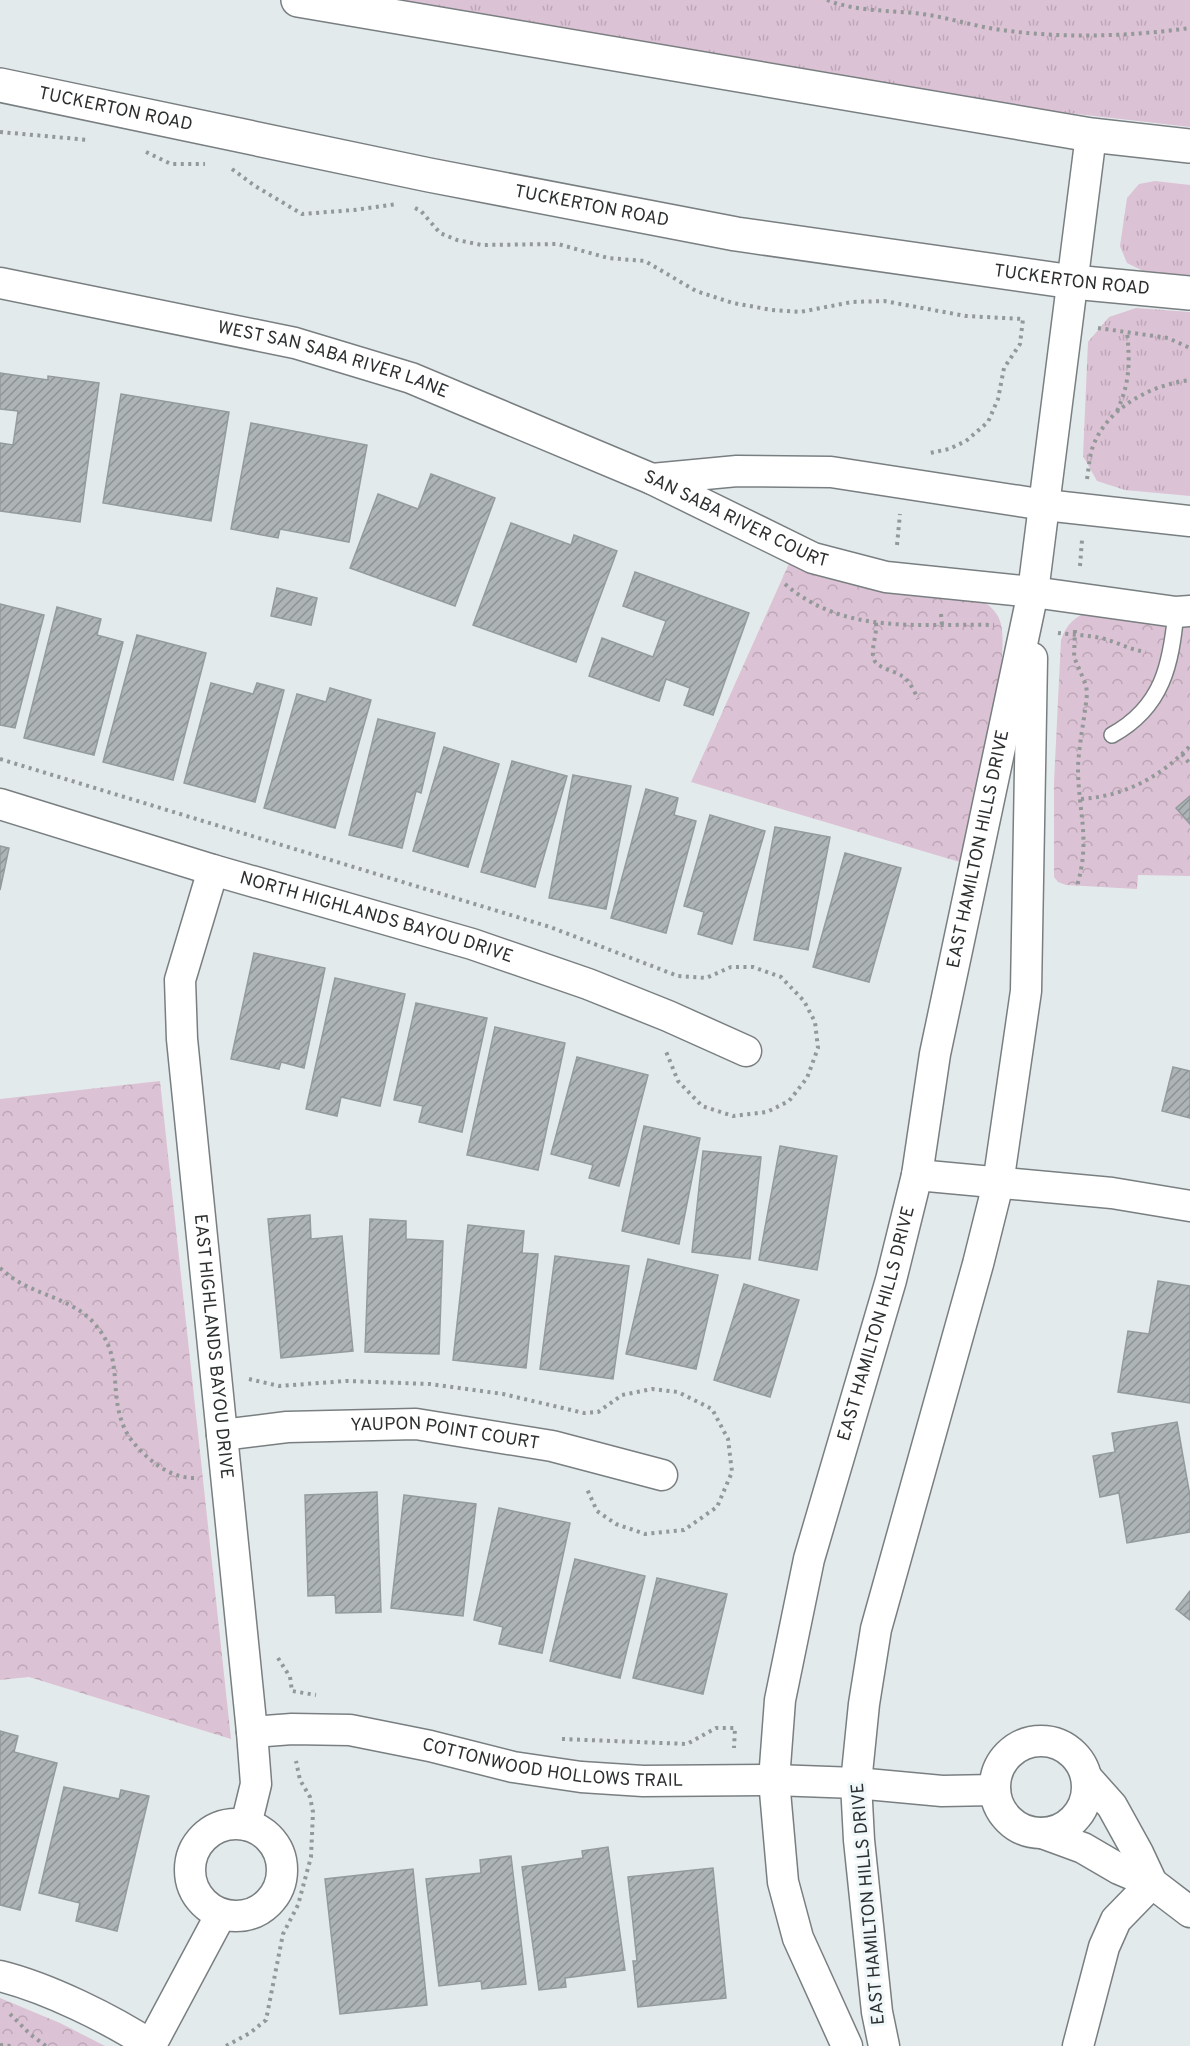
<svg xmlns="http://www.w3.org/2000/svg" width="1190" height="2046" font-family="Overpass,sans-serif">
  <defs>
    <pattern id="grass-tufts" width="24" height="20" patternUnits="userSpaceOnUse" patternTransform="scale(1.5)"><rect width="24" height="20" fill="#dcc2d5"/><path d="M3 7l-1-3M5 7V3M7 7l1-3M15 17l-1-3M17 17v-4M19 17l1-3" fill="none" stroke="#bda7b7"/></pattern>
    <pattern id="forest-crowns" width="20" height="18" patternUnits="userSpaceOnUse" patternTransform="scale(1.5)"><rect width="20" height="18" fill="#dcc2d5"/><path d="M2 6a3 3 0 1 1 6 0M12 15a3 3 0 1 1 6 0" fill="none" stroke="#bda7b7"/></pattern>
    <pattern id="building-hatch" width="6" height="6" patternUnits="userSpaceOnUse" patternTransform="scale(1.5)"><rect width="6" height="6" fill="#adb4b6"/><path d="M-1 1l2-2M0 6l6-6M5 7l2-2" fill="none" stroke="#8d9394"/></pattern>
  </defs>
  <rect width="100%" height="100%" fill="#e3eaec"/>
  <g fill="url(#grass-tufts)">
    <polygon points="363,0 1190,0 1190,127 1042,110"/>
    <polygon points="1155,181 1190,185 1190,275 1145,272 1127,263 1120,246 1127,198 1139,184"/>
    <polygon points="1136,308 1190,312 1190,496 1125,490 1097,481 1083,456 1088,342 1109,317"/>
  </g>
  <g fill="url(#forest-crowns)">
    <path d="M791,559L978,598C1006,614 1003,630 1002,660L963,863L691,782Z"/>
    <path d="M1090,611L1190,619V876L1138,875L1137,889L1066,885L1058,882L1054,877V782L1061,640C1066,625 1075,616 1090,611Z"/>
    <polygon points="160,1081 231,1739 29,1677 0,1680 0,1099"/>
    <polygon points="0,1998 60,2023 105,2046 0,2046"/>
  </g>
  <g fill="url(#building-hatch)" stroke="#949b9c" stroke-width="1.5">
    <polygon points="0,373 48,380 48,376 99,383 80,522 0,511 0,443 13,445 18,411 0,409"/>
    <polygon points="121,394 229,412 211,521 103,503"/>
    <polygon points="251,423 367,445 349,542 280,529 278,538 231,529"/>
    <polygon points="431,474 495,498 455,606 350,568 378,494 418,509"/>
    <polygon points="511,523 571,545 574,535 617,551 576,662 473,625"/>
    <polygon points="635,572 749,613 713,715 684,705 690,688 666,679 659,701 589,676 602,638 653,657 666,621 623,606"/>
    <polygon points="277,588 317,598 311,625 271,616"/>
    <polygon points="0,604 44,615 15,728 0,725"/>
    <polygon points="57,607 101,619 97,635 123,642 94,755 24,738"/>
    <polygon points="137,635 206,653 173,780 103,762"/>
    <polygon points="211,683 253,694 257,683 284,690 255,802 184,783"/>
    <polygon points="330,688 371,700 335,828 264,808 297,694 326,702"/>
    <polygon points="378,719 435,733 421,793 416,791 402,848 349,835"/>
    <polygon points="444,747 499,764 468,867 413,851"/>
    <polygon points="512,761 567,776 535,887 481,872"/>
    <polygon points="573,775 631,786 606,909 549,898"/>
    <polygon points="646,789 678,798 674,815 696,821 666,933 611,918"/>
    <polygon points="1190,796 1190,824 1176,808"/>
    <polygon points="710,815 765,831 732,944 698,934 704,912 684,906"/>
    <polygon points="775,827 830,837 808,950 754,940"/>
    <polygon points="0,846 9,848 0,890"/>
    <polygon points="845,853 901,868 869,982 813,967"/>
    <polygon points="254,953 325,968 304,1068 281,1062 279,1069 231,1059"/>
    <polygon points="335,978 405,994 380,1106 341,1097 337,1116 306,1109"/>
    <polygon points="416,1003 487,1018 462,1132 419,1122 423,1106 394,1100"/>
    <polygon points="495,1027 565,1043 538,1170 467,1155"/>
    <polygon points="577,1057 648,1075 619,1186 589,1178 593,1165 551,1154"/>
    <polygon points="1173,1067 1190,1071 1190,1118 1162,1111"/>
    <polygon points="644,1126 700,1138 679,1244 622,1231"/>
    <polygon points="780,1146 837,1156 817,1270 759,1260"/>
    <polygon points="703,1151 761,1157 750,1259 692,1252"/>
    <polygon points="310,1215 311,1239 342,1236 353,1351 281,1358 268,1219"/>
    <polygon points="370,1219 406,1221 406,1239 443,1241 439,1354 365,1352"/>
    <polygon points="468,1225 524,1231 522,1253 538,1254 526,1368 453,1360"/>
    <polygon points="555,1256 629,1266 613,1379 540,1369"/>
    <polygon points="648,1259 718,1275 696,1369 626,1354"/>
    <polygon points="1158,1281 1190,1286 1190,1403 1118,1392 1128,1331 1149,1334"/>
    <polygon points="744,1284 799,1300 770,1397 714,1380"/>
    <polygon points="1177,1422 1190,1496 1190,1532 1127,1543 1119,1493 1100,1497 1093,1456 1115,1452 1112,1433"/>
    <polygon points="377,1492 381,1612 336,1613 335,1595 308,1596 305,1495"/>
    <polygon points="404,1495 476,1504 463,1616 391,1608"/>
    <polygon points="499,1508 570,1523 542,1653 499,1644 503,1627 474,1620"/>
    <polygon points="575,1559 645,1576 620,1678 550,1661"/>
    <polygon points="657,1578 727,1594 703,1694 633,1678"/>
    <polygon points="1190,1591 1190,1620 1176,1609"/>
    <polygon points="0,1731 18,1736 14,1752 57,1763 20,1910 0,1905"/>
    <polygon points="64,1787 119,1799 121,1790 149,1796 117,1931 76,1921 80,1903 39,1893"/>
    <polygon points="608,1847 625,1970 565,1978 566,1987 539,1990 522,1867 583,1858 582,1851"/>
    <polygon points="511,1856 526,1984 482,1989 481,1981 439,1986 426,1879 481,1873 480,1860"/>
    <polygon points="713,1868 726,1998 638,2007 633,1961 637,1961 628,1877"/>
    <polygon points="413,1869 427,2005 340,2014 325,1879"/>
  </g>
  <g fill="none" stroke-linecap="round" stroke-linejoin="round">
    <g stroke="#797f81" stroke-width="18">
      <path id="service" d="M1112,735C1163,707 1171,664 1176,612"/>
    </g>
    <g stroke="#797f81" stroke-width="33">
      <g id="minor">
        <path id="s1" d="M0,283L295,343L411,378L652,479L813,558L886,577L1033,592L1176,612L1190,611"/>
        <polyline points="652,479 737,471 831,472 1045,505 1190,521"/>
        <path id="s2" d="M0,804L213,870L472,944L588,984L668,1016L746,1051"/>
        <path id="s3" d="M213,870L180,980L182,1039L252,1732L256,1784L246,1825"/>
        <polyline points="917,1175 1112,1193 1190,1206"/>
        <path id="s4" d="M222,1435L287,1427L416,1424L552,1446L662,1475"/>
        <path id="s5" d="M252,1732L292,1729L350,1730L430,1746L513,1767L581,1777L643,1781L774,1780L856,1783L942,1791L995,1790"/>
        <circle cx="1041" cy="1787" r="46"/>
        <polyline points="1087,1778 1112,1806 1138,1853 1152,1883"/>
        <circle cx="236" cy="1870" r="46"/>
        <polyline points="1042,1833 1083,1848 1119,1869 1152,1883 1190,1912"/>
        <path d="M0,1976C48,1988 111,2019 152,2046"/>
        <polyline points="151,2045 221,1914"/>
        <path id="s6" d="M847,2046L798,1938L783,1882L774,1780L780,1700L809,1559L891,1280L917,1175L935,1054L1033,592L1091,135"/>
        <polyline points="884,2046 877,2012 859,1840 856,1783 864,1704 876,1629 978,1264 998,1184 1026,991 1032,658"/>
        <polyline points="1078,2046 1104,1947 1116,1920 1152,1883"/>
      </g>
    </g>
    <g stroke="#797f81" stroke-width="36">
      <g id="secondary">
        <polyline points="298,0 1091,135 1190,146"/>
        <path id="s7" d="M0,85L429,175L736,234L1073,282L1190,293"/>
      </g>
    </g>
    <g stroke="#939899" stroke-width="4" stroke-dasharray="3 4.5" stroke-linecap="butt">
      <path d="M827,0C857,12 891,10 922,14C945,17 967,24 989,28C1054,39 1125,37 1190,28"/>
      <polyline points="0,132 89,140"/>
      <polyline points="146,152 171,164 205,164"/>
      <polyline points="232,169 255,186 302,214 354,210 397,204"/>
      <polyline points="415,208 421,211 440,233 457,240 482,245 558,244 608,258 645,261 696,291 733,303 772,310 800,312 852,302 884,301 966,316 1023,319 1020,344 1004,368 998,399 988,422 966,441 949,449 930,453"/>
      <polyline points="1098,328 1168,338 1190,348"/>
      <path d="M1117,411C1130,383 1130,362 1127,332"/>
      <path d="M1087,479C1089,468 1089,457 1093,446C1108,407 1151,385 1190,380"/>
      <polyline points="897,545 900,514"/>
      <polyline points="1080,566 1082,540"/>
      <path d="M785,584C845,636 921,623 994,625"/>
      <polyline points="941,614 942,625"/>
      <path d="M876,623C877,634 872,645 873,656C874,668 893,670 902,676C910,681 914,691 918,699"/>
      <path d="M1075,630L1074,657L1086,685L1087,693C1085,718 1079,742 1078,767C1078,812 1091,839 1077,886"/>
      <path d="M1058,633C1073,635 1090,635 1105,639C1119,643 1131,650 1146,652"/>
      <polyline points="1182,754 1190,764"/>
      <polyline points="0,759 550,927 678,976 706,978 731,967 753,967 781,977 804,1001 815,1022 818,1048 807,1078 789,1101 767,1112 733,1116 702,1106 678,1081 665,1049"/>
      <path d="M1081,799C1125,796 1159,778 1190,746"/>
      <path d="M0,1268C5,1272 9,1276 14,1279C40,1296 72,1299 94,1323C124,1357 109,1386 122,1422C127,1438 140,1451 152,1461C164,1471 179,1478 194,1478"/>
      <polyline points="249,1379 279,1386 346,1381 430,1384 503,1394 584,1413 598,1412 622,1395 652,1389 678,1392 712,1409 728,1439 732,1472 717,1507 684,1530 645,1534 616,1524 597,1511 587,1489"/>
      <polyline points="278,1658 290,1677 292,1691 316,1695"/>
      <polyline points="562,1739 687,1744 716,1728 735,1728 734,1748"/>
      <polyline points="10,2014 31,2035 46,2046"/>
      <polyline points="0,2045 11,2046"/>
      <polyline points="226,2046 250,2033 266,2020 283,1934 298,1905 311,1857 313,1812 310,1797 300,1780 296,1761"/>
    </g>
    <use href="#service" stroke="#fff" stroke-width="15"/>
    <use href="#minor" stroke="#fff" stroke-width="30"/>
    <use href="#secondary" stroke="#fff" stroke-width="33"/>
  </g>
  <g text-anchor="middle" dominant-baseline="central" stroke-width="6" stroke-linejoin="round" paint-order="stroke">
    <g font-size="18" fill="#2d3030" stroke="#f0f7f9">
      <text stroke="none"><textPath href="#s7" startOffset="118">TUCKERTON ROAD</textPath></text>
      <text stroke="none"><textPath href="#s7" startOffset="604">TUCKERTON ROAD</textPath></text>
      <text stroke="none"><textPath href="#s7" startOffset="1090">TUCKERTON ROAD</textPath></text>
      <text stroke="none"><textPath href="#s1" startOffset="342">WEST SAN SABA RIVER LANE</textPath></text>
      <text stroke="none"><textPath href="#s1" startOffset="777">SAN SABA RIVER COURT</textPath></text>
      <text stroke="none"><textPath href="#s6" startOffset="1234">EAST HAMILTON HILLS DRIVE</textPath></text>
      <text stroke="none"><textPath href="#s2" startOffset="393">NORTH HIGHLANDS BAYOU DRIVE</textPath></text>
      <text stroke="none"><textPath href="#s6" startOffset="748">EAST HAMILTON HILLS DRIVE</textPath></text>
      <text stroke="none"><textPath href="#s3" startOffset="483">EAST HIGHLANDS BAYOU DRIVE</textPath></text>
      <text stroke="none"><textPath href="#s4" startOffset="224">YAUPON POINT COURT</textPath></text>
      <text stroke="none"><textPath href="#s5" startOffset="304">COTTONWOOD HOLLOWS TRAIL</textPath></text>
      <text transform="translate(869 1904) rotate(-95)">EAST HAMILTON HILLS DRIVE</text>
    </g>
  </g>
</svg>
